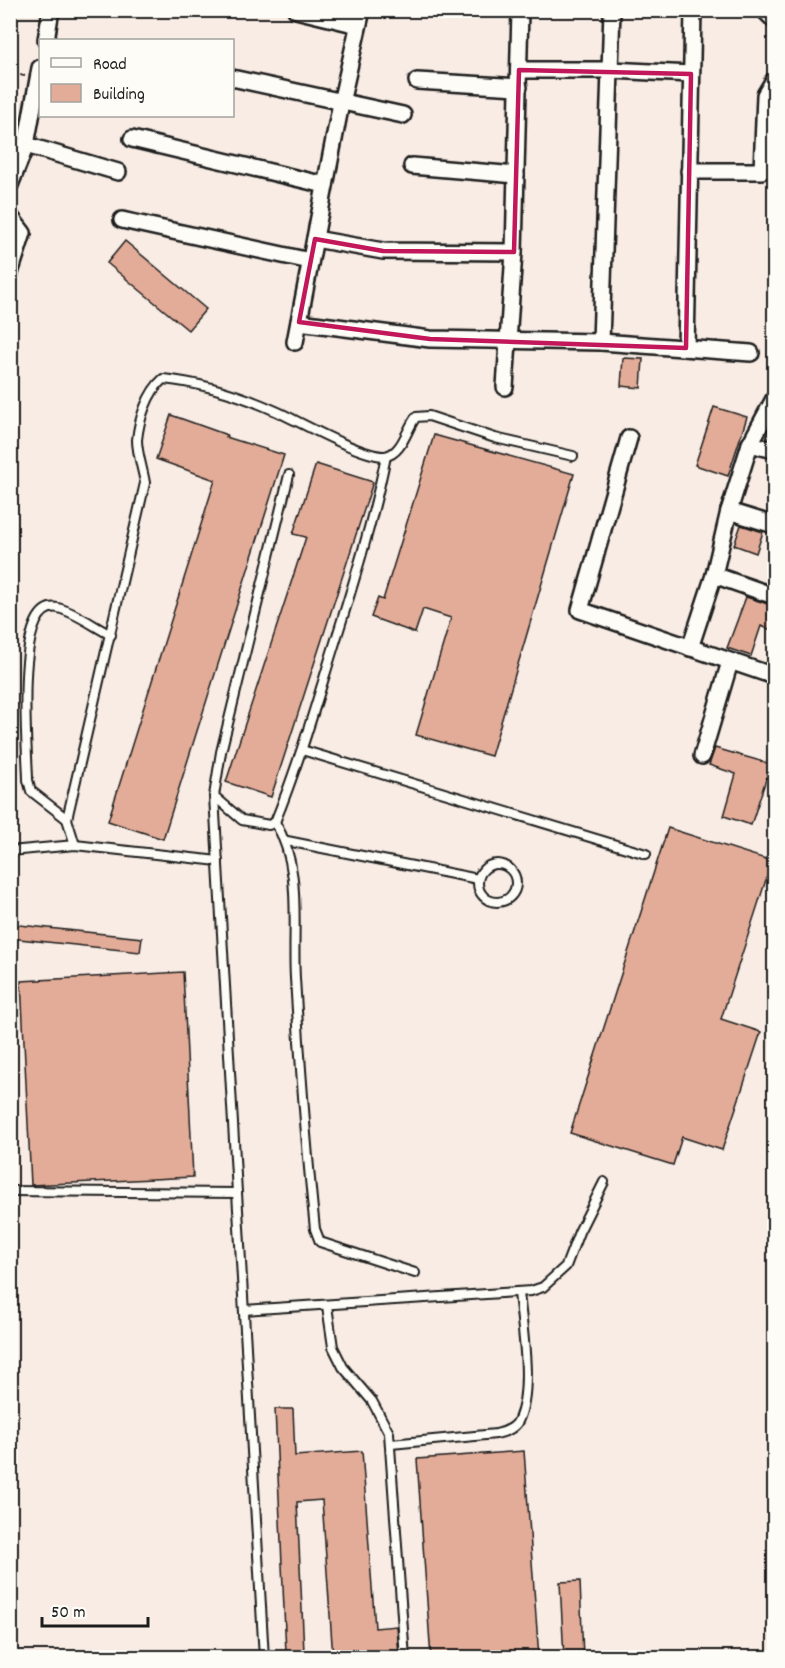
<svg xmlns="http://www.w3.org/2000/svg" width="785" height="1668" font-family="Dekko,sans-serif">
  <rect width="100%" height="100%" fill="#f8ece4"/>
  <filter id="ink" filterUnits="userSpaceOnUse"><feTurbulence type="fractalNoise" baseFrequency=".0167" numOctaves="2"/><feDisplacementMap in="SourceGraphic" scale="12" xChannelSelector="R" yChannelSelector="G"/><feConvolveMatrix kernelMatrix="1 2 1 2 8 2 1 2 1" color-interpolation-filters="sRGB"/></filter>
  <g filter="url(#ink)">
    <g fill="#e3ac98" stroke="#1c1c1c" stroke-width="1.5">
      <polygon points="125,241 206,309 188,330 107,263"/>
      <polygon points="623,358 643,359 641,388 621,386"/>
      <polygon points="714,407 747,417 728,476 695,465"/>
      <polygon points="171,415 227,435 226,437 284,455 163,839 108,821 215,480 156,459"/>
      <polygon points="434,435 574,474 491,756 416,735 451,618 423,609 415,633 371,617 378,598 383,600"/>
      <polygon points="316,464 373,482 271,797 226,782 306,537 293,534"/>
      <polygon points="741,525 763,532 756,553 734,545"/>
      <polygon points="746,597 774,606 774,631 761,626 751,656 727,648"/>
      <polygon points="715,748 771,764 751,825 724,816 736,774 709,765"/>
      <polygon points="668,828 772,861 721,1019 761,1032 722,1150 682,1137 673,1165 570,1133"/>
      <polygon points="10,924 142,938 140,952 10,938"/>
      <polygon points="183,972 193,1177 31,1185 21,981"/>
      <polygon points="275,1409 293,1409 295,1456 362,1451 375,1628 397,1626 399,1658 333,1658 322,1500 297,1502 304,1652 286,1653"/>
      <polygon points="524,1451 539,1658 431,1658 417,1459"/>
      <polygon points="580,1581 583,1658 564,1658 560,1582"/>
    </g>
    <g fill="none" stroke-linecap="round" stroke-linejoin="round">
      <g stroke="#1c1c1c" stroke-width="12">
        <g id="lane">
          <polyline points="302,750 646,854"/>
          <path d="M214,796L242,820L269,825L275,822C298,766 315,707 333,649C353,585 373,521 386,456"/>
          <path d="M67,819L31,791L28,780C28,753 12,598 58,608C75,612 95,627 111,635"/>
          <path d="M275,822C303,869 292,925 295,978C300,1062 306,1145 315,1229L320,1242L415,1273"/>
          <polyline points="287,841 478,879"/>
          <path d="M75,845L67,819L145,483C143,470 137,453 137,440C139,420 147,393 163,379C203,383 241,395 278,412C300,422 362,457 385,456C402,454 407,428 416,417L429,416L495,438L573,456"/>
          <polyline points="10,851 75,845 218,861"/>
          <circle cx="497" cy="883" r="19"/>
          <polyline points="10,1191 237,1193"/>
          <polyline points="327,1306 333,1347 343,1367 372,1401 389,1433 405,1658"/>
          <polyline points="244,1310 531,1291 543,1287 566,1266 579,1232 604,1182"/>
          <path d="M391,1444L496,1434C505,1432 516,1428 519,1419C533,1387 522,1328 519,1292"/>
          <polyline points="264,1658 214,796 221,752 289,475"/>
        </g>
      </g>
      <g stroke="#1c1c1c" stroke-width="20">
        <g id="street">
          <polyline points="296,10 358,25"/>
          <polyline points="764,10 774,20"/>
          <polyline points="46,40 51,10"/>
          <polyline points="519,70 611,70 691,74"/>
          <polyline points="232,78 403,115"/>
          <polyline points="417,81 519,87"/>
          <polyline points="132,139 325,185"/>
          <polyline points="26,145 118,172"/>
          <polyline points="412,166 516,175"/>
          <polyline points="689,171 762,171 765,95 774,80"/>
          <polyline points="10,185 26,145 40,68"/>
          <polyline points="10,216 23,233 10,273"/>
          <polyline points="122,220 310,261"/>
          <polyline points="315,239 383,251 514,252"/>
          <polyline points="299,322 430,339 601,342 751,353"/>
          <polyline points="295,342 341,103 362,10"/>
          <polyline points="601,342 612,10"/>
          <polyline points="686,348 693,10"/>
          <polyline points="505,387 514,252 520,10"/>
          <polyline points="629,438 580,610 774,676"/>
          <polyline points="750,444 774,450"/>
          <polyline points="729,511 774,525"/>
          <polyline points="714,575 774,596"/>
          <polyline points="690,648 714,575 729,511 750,444 774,399"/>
          <polyline points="702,756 730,662"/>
        </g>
      </g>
      <polyline stroke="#1c1c1c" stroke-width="2" stroke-dasharray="6 4.5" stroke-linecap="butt" points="10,73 25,76"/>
      <use href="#lane" stroke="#fdfcf7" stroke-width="8"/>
      <use href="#street" stroke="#fdfcf7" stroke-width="15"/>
    </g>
  </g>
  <path fill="none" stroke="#c2185b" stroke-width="4.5" stroke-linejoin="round" d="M519,70L691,74L686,348L430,339L299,322L315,239L383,251L514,252Z"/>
  <rect width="785" height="1668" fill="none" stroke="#fdfcf7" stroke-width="36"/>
  <rect x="18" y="18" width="749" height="1632" fill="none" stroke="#1c1c1c" stroke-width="2" filter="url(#ink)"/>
  <rect x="39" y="39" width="195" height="78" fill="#fdfcf7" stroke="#a3a29f" stroke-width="1.5"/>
  <rect x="51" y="58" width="30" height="9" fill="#fdfcf7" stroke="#a3a29f" stroke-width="1.5"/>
  <text x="93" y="69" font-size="18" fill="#1c1c1c">Road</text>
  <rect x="51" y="84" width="30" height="18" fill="#e3ac98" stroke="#a3a29f" stroke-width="1.5"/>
  <text x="93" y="99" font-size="18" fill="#1c1c1c">Building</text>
  <path d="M42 1617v9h106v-9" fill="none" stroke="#1c1c1c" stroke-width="3"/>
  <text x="51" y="1617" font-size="18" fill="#1c1c1c" stroke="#fdfcf7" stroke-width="4.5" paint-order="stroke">50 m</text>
</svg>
